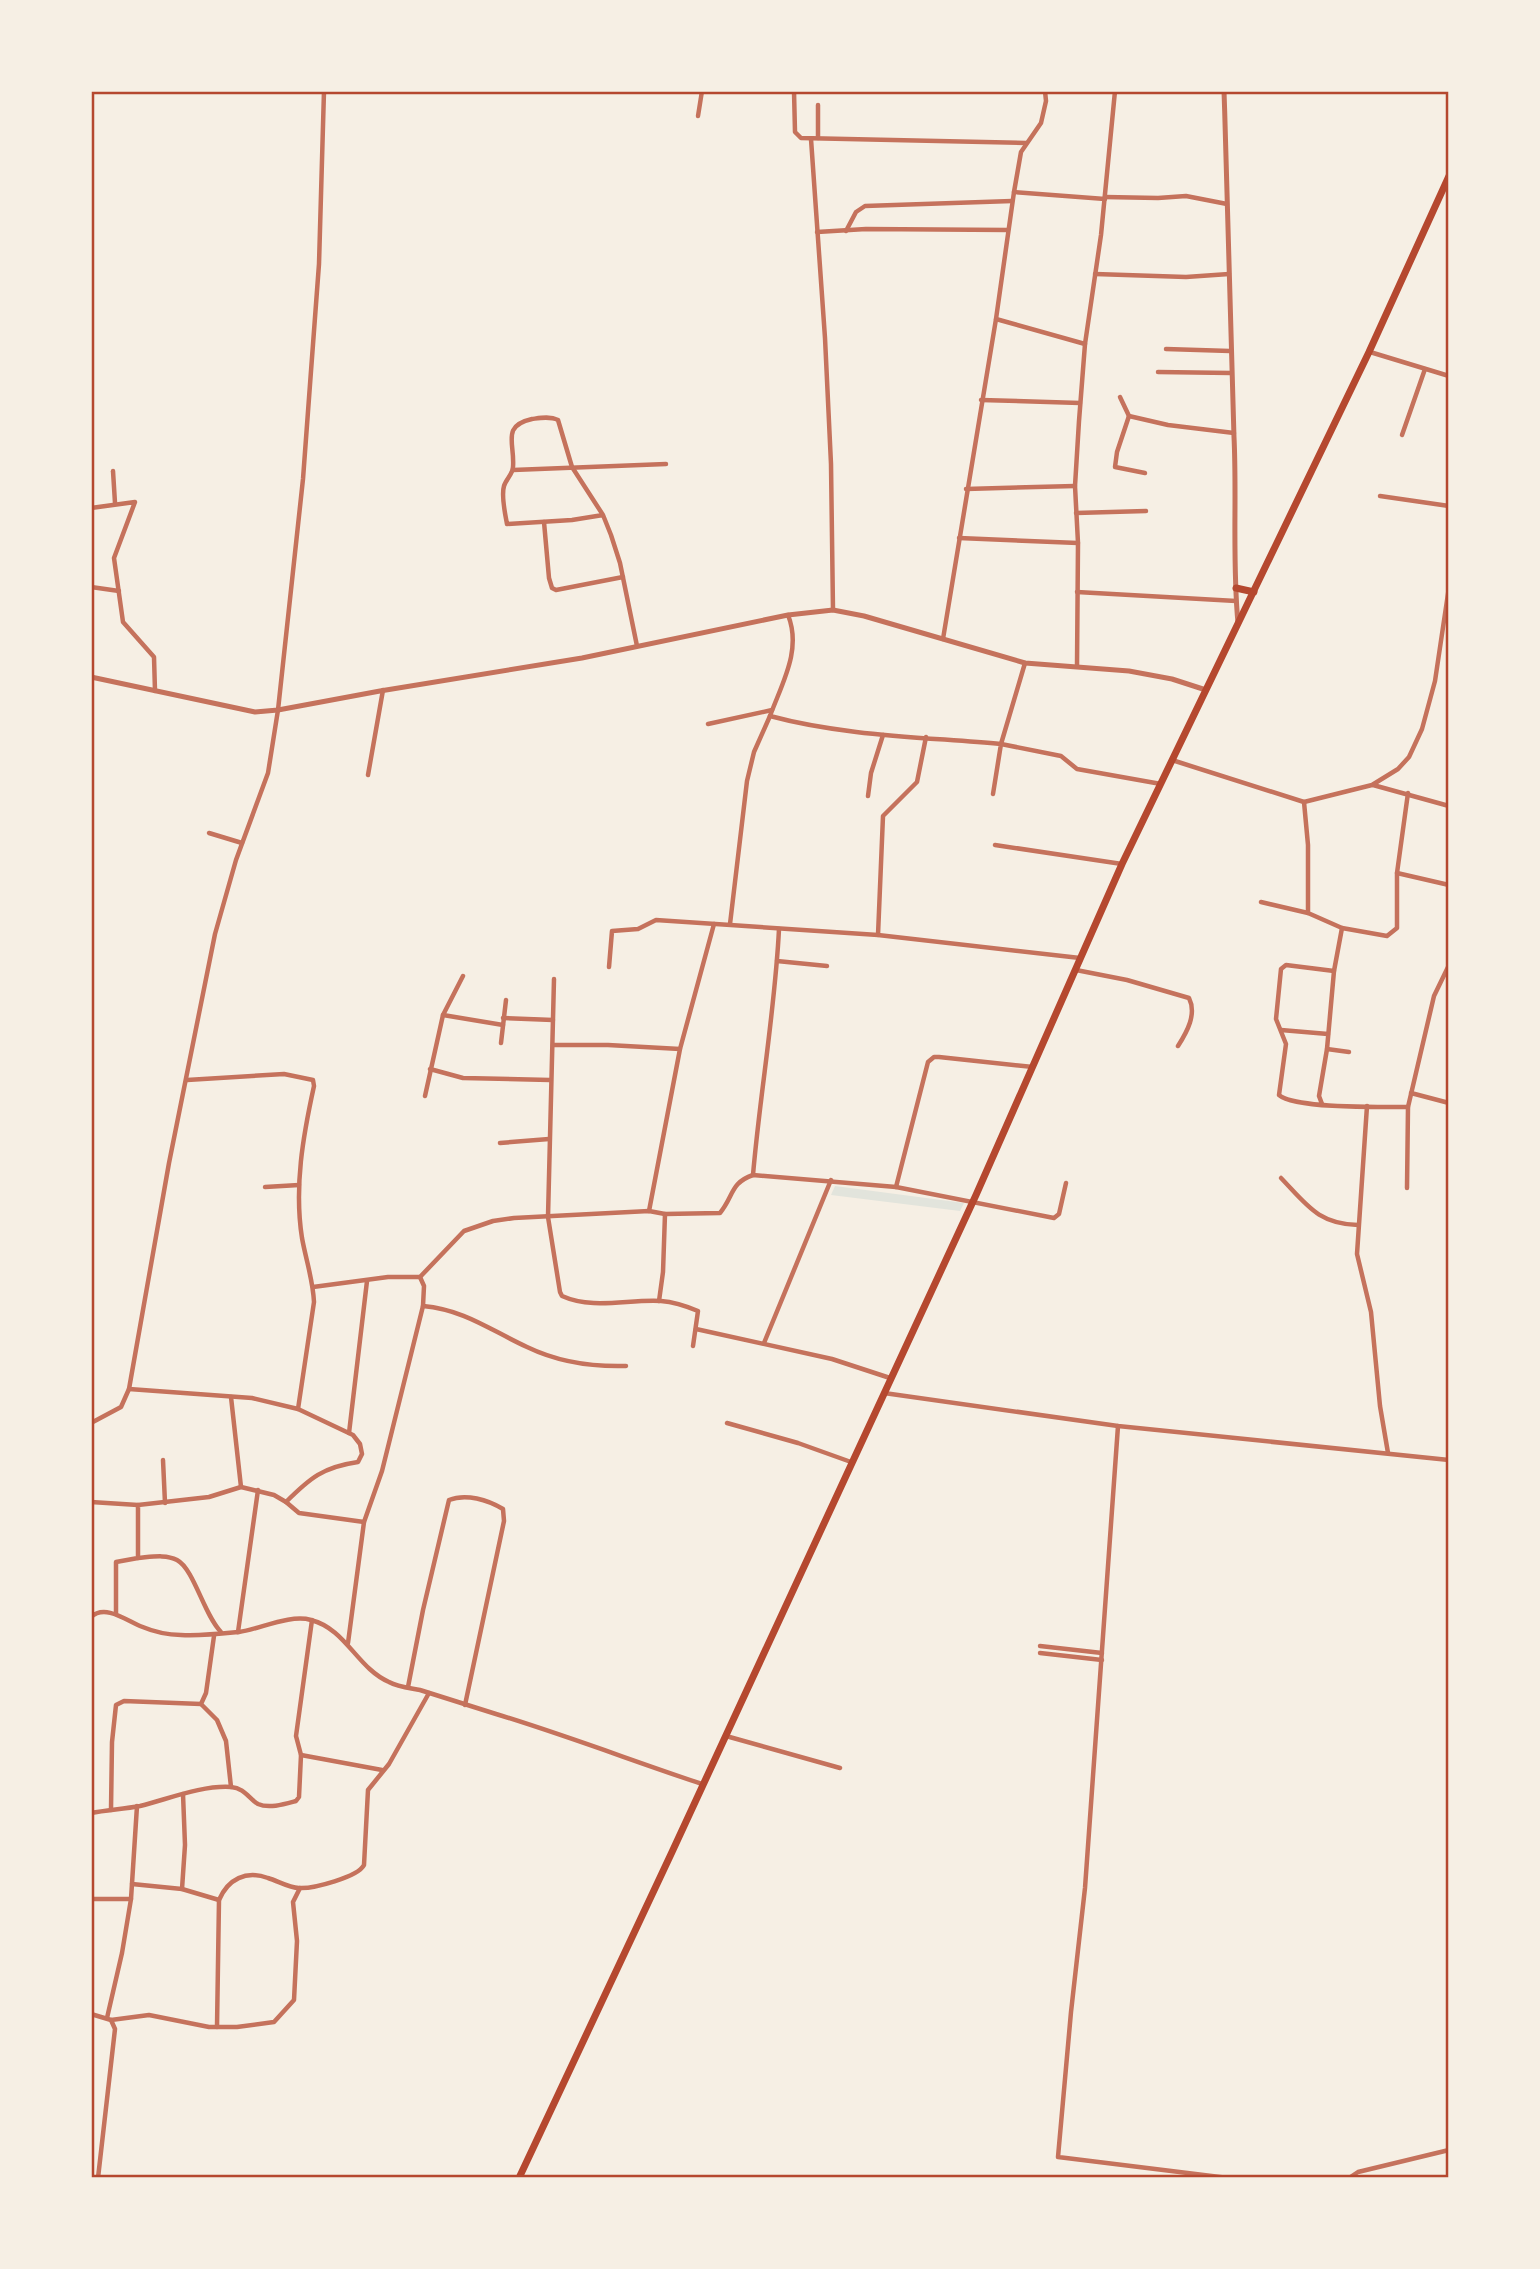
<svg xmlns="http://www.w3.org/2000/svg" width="1540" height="2269" font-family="Arial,sans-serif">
  <rect width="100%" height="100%" fill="#f6efe4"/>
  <polygon fill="#e2e4dc" points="835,1186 964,1203 960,1211 831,1195"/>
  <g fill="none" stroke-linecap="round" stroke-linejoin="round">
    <g stroke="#c5725c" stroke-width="4.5">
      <polyline points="794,91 795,132 801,138 1026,143"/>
      <polyline points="698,116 702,91"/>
      <polyline points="818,138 818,105"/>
      <polyline points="811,139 825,338 831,464 833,610"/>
      <polyline points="1014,192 1105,199"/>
      <polyline points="1105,197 1158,198 1186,196 1227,204"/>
      <polyline points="846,231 856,212 865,206 1012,201"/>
      <polyline points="817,232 866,229 1008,230"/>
      <polyline points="1095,274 1186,277 1229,274"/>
      <polyline points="996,319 1085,344"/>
      <polyline points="1166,349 1230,351"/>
      <polyline points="1370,352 1449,376"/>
      <polyline points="1158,372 1231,373"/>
      <polyline points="1120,397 1129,416 1168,425 1234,433"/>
      <polyline points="981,400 1080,403"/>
      <polyline points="1129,416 1117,452 1115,467 1145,473"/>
      <polyline points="1402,435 1425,369"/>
      <polyline points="513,470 666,464"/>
      <polyline points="113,471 115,503"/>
      <polyline points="966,489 1075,486"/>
      <polyline points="1380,496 1449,506"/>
      <polyline points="91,508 135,502 114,558 123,622 154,657 155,691"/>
      <polyline points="1076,513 1146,511"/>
      <path d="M603,515L572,520L507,524C505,513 501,496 504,486C506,479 513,474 513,467C515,443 501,426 532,419C540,418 550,416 558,420L572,467L603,515L611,535L620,563L637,646"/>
      <polyline points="544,522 549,578 552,588 556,590 623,577"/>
      <polyline points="959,538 1078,543"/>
      <polyline points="91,587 119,591"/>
      <polyline points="1077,592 1236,601"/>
      <path d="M788,615C802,650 782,683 770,716C844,736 924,737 1001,744L993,794"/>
      <polyline points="943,639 996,319 1014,192 1021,152 1041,123 1046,101 1045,91"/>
      <polyline points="1025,663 1001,744 1061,756 1077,769 1161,784"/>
      <polyline points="1077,666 1078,543 1075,486 1079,421 1085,344 1101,235 1115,91"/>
      <polyline points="708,724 772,710"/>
      <polyline points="1172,760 1304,802 1372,785 1398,769 1409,757 1422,729 1435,681 1449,587"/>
      <polyline points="368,775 383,690"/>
      <polyline points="1373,785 1449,806"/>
      <polyline points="868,796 871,773 883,735"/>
      <polyline points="1304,802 1308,845 1308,913 1342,928"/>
      <polyline points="209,833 242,843"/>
      <polyline points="995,845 1122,864"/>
      <polyline points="1397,873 1449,885"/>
      <polyline points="1261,902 1308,913"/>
      <polyline points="730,924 747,781 754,752 770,716"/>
      <polyline points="878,935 883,816 917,782 926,737"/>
      <polyline points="777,961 827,966"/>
      <polyline points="609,967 612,931 638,929 656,920 878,935 1080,958"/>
      <path d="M1076,970L1127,980L1189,998C1197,1014 1187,1032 1178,1046"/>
      <path d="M1334,971L1286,965L1281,969L1276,1019L1286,1044L1279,1095C1295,1109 1383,1107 1408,1107"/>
      <path d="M554,979L548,1217L560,1292L562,1296C593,1310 628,1299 661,1301C674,1302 686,1306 698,1311L693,1346"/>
      <polyline points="443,1015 503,1025"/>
      <polyline points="503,1018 553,1020"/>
      <polyline points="1281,1030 1328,1034"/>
      <polyline points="501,1043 506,1000"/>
      <polyline points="553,1045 608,1045 680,1049"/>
      <polyline points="1327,1049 1349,1052"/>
      <polyline points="430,1069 463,1078 550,1080"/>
      <path d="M187,1080L284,1074L313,1080L314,1086C303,1136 294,1187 302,1238C306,1260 313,1280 314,1302L298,1409"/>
      <polyline points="1411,1093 1449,1103"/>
      <polyline points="425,1096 443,1015 463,976"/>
      <polyline points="1322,1104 1319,1096 1327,1049 1334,971 1342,928 1387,936 1397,928 1397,873 1408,793"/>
      <polyline points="1367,1106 1357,1254 1371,1312 1380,1406 1388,1453"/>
      <polyline points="500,1143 549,1139"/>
      <path d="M753,1175C760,1093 775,1011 779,929"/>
      <path d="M1281,1178C1307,1205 1318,1224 1358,1225"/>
      <polyline points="265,1187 299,1185"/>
      <polyline points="896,1187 928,1062 934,1057 939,1057 1033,1067"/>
      <polyline points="1407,1188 1408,1107 1434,996 1449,965"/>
      <polyline points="649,1211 680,1049 714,924"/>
      <path d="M313,1287L388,1277H420L464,1231L493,1221L514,1218L649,1211L665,1214L720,1213C734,1196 730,1183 753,1175L896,1187L1054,1218L1059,1214L1066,1183"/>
      <polyline points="659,1301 663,1272 665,1214"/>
      <path d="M423,1306C465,1310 490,1330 527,1347C558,1362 592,1367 626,1366"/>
      <polyline points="696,1329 832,1359 890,1378"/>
      <polyline points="764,1343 831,1180"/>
      <polyline points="884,1393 1118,1426 1449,1460"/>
      <polyline points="231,1397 241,1487"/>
      <polyline points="91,1423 121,1407 129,1389 169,1163 215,934 236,860 268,773 278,710 303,479 311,371 319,264 324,91"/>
      <polyline points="727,1423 798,1443 851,1462"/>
      <polyline points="1118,1426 1085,1888 1071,2012 1058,2157 1228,2178"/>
      <polyline points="349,1433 367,1281"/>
      <polyline points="163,1460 165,1503"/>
      <polyline points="91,1502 138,1505"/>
      <polyline points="286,1502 299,1513 364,1522"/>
      <path d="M138,1558C151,1557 166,1554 177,1560C194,1569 204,1615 221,1632"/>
      <path d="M116,1614V1562L138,1558V1505L209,1497L241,1487L274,1495L286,1502C310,1478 323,1467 358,1462L362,1454L360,1444L353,1435L298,1409L252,1398L129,1389"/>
      <path d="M91,1617C105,1604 126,1620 140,1626C152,1631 168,1635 181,1635C201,1636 219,1634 239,1632C260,1629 290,1614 311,1620C346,1629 357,1668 389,1682C398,1687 410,1688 420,1690C445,1698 471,1706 496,1714C565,1735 633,1761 702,1784"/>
      <polyline points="238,1632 258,1490"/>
      <polyline points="214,1636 206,1693 201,1704 217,1720 226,1741 231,1787"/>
      <polyline points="348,1643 364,1522 382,1471 423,1306 424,1286 420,1277"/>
      <polyline points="1040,1646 1102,1653"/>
      <polyline points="1040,1653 1102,1660"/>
      <path d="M408,1687L423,1610L449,1500C466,1493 488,1500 503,1509L504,1521L465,1705"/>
      <polyline points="726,1736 840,1768"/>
      <polyline points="301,1755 382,1770"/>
      <polyline points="111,1810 112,1742 116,1705 124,1701 201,1704"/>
      <path d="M91,1813C107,1810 124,1809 140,1806C168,1799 203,1785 231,1787C245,1788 249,1799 258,1804C269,1809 285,1804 296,1801L299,1797L301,1755L296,1736L312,1620"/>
      <polyline points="132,1884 182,1889 219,1900"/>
      <polyline points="182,1889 185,1845 183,1794"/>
      <polyline points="91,1899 131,1899"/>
      <polyline points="91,2014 111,2020 115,2029 98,2178"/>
      <polyline points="107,2018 122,1953 131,1899 137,1806"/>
      <polyline points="111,2020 149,2015 209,2027 237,2027 274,2022 294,2000 297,1941 293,1902 300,1888"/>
      <path d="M217,2027L219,1900C228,1879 246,1870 268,1878C278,1881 289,1888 299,1888C313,1889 358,1877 364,1865L368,1790L389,1764L429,1693"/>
      <polyline points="1349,2178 1358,2172 1449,2150"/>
    </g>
    <g stroke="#c5725c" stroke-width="5">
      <path d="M1224,91C1228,206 1230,321 1234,437C1237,499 1232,561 1238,623"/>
      <polyline points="91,677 255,712 278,710 380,691 582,658 788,615 833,610 864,616 1025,663 1129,671 1172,679 1206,690"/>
    </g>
    <g stroke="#b5482f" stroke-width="7">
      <polyline points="1236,588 1254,592"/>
      <polyline points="519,2178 672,1852 976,1195 1122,864 1369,352 1449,176"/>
    </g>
  </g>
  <rect width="1540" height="2269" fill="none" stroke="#f6efe4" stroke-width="186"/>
  <rect x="93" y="93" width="1354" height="2083" fill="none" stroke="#b5482f" stroke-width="2.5"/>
</svg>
